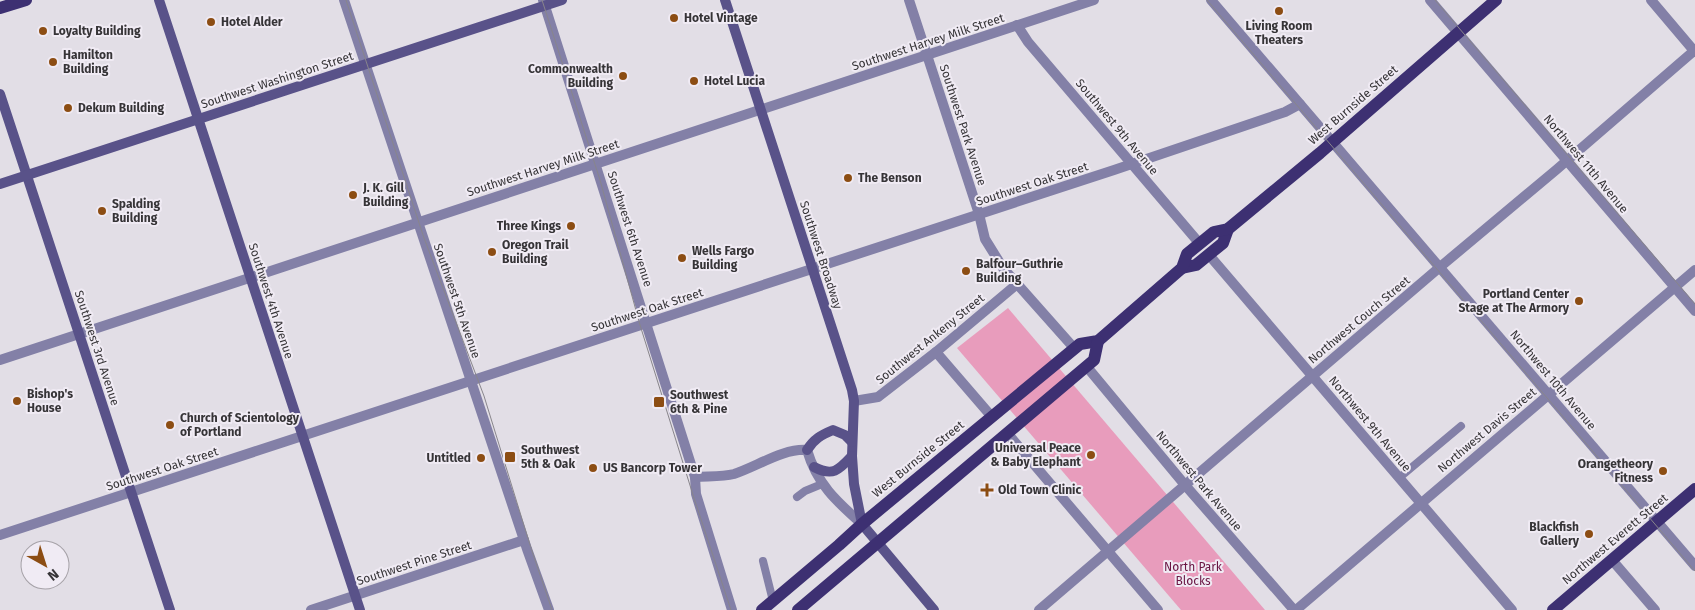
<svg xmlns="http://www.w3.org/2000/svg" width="1695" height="610" font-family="'Fira Sans',sans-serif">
  <rect width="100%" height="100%" fill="#e2dee6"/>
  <polygon fill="#e89cbc" points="1008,308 1265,610 1181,610 957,348"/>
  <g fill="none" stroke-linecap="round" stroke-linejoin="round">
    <g stroke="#8380a7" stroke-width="8">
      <polyline points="1399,478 1461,426"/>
      <polyline points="797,497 805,491 822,484"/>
      <polyline points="763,561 773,601"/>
    </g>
    <g stroke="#8380a7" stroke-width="10">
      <polyline points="979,214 985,239 1003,268 1074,348"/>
      <polyline points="936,352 1017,284"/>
      <polyline points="1612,560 1655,610"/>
    </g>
    <g stroke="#8380a7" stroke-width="10">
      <polyline points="909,0 979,214"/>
      <polyline points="1017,25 1028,42 1200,244"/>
      <polyline points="1209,255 1512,610"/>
      <polyline points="1440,267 1556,170 1695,50"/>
      <polyline points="1087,367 1185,485 1294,610"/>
      <polyline points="854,401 878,397 936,352 992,417"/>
      <polyline points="1008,434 1158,610"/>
      <polyline points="1296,610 1695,270"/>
    </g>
    <g stroke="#8380a7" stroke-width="10">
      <polyline points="344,0 527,549 549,610"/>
      <polyline points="543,0 695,477 696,494 732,610"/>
      <polyline points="1211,0 1695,566"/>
      <polyline points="1430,0 1695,311"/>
      <polyline points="1651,0 1695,52"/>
      <polyline points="0,360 1094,0"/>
      <path d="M695,477C708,476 722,477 734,474C756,467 784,448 807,450C817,484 836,501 862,524"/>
      <polyline points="0,535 1114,170 1285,112 1300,104"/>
      <polyline points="311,610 524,540"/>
      <polyline points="1039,610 1440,267"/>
    </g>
    <g stroke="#595289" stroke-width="10">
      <polyline points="159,0 360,610"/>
      <polyline points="725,0 852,390 854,401 852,456 854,484 862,524 934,610"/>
      <polyline points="0,94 170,610"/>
      <polyline points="0,184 562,0"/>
      <path d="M807,450C814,439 821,435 833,430L845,435L852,442"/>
      <path d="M814,467C833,477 839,470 852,456"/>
    </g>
    <g stroke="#3d3072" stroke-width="12">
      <polyline points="0,8 26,0"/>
      <polyline points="1182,268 1196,265 1223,243 1228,229"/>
      <polyline points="762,610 839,545 862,524 1080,344 1098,341 1182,268 1187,254 1214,232 1228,229 1320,153 1496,0"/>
      <polyline points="798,610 1094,360 1098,341"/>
      <polyline points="1553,610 1695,489"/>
    </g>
    <g stroke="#88858b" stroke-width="1">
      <polyline points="346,0 424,238 484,396 531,548 552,610"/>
      <polyline points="542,0 600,180 640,325 693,495 731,610"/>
      <polyline points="1207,0 1695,571"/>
      <polyline points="1435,0 1695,304"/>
    </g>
  </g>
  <g fill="#8c4d13" stroke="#f0ebf4" stroke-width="2">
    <circle cx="1279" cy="11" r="5"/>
    <circle cx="674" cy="18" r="5"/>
    <circle cx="211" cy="22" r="5"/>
    <circle cx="43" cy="31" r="5"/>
    <circle cx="53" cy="62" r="5"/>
    <circle cx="623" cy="76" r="5"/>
    <circle cx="694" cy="81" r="5"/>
    <circle cx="68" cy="108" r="5"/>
    <circle cx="848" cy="178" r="5"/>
    <circle cx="353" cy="195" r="5"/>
    <circle cx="102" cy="211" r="5"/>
    <circle cx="571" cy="226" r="5"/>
    <circle cx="492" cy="252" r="5"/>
    <circle cx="682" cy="258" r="5"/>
    <circle cx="966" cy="271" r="5"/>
    <circle cx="1579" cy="301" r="5"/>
    <circle cx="17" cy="401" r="5"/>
    <rect x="653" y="396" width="12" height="12" rx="2.5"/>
    <circle cx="170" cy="425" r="5"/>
    <circle cx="1091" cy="455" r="5"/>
    <rect x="504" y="451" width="12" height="12" rx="2.5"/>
    <circle cx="481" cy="458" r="5"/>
    <circle cx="593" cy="468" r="5"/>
    <circle cx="1663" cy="471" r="5"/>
    <path d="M984.5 482.5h5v5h5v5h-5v5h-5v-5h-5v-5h5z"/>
    <circle cx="1589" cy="534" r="5"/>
  </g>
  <g text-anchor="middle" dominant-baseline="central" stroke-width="4" stroke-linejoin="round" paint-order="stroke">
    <g font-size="12" font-weight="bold" fill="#363437" stroke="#f0ebf4" text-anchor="start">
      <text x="684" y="18">Hotel Vintage</text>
      <text x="221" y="22">Hotel Alder</text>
      <text x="1279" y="26" text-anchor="middle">Living Room<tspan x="1279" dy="14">Theaters</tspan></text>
      <text x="53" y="31">Loyalty Building</text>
      <text x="63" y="55">Hamilton<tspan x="63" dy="14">Building</tspan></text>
      <text x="613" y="69" text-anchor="end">Commonwealth<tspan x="613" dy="14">Building</tspan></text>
      <text x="704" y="81">Hotel Lucia</text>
      <text x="78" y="108">Dekum Building</text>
      <text x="858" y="178">The Benson</text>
      <text x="363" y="188">J. K. Gill<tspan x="363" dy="14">Building</tspan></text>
      <text x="112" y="204">Spalding<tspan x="112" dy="14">Building</tspan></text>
      <text x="561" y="226" text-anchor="end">Three Kings</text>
      <text x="502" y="245">Oregon Trail<tspan x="502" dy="14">Building</tspan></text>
      <text x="692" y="251">Wells Fargo<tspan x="692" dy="14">Building</tspan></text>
      <text x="976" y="264">Balfour–Guthrie<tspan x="976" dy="14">Building</tspan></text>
      <text x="1569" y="294" text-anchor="end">Portland Center<tspan x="1569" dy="14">Stage at The Armory</tspan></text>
      <text x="27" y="394">Bishop's<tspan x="27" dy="14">House</tspan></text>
      <text x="670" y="395">Southwest<tspan x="670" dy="14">6th &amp; Pine</tspan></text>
      <text x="180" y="418">Church of Scientology<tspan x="180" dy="14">of Portland</tspan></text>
      <text x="1081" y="448" text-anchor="end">Universal Peace<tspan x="1081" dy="14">&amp; Baby Elephant</tspan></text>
      <text x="521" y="450">Southwest<tspan x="521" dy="14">5th &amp; Oak</tspan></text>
      <text x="471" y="458" text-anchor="end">Untitled</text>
      <text x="1653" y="464" text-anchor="end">Orangetheory<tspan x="1653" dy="14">Fitness</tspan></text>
      <text x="603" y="468">US Bancorp Tower</text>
      <text x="998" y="490">Old Town Clinic</text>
      <text x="1579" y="527" text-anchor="end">Blackfish<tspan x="1579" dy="14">Gallery</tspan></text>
    </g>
    <g font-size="12" fill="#363437" stroke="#f0ebf4">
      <text transform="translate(928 42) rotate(-18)">Southwest Harvey Milk Street</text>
      <text transform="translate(277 80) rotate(-18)">Southwest Washington Street</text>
      <text transform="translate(1353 105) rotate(-41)">West Burnside Street</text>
      <text transform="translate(963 125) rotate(72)">Southwest Park Avenue</text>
      <text transform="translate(1117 127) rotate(50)">Southwest 9th Avenue</text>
      <text transform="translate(1586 164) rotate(50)">Northwest 11th Avenue</text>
      <text transform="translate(543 168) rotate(-18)">Southwest Harvey Milk Street</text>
      <text transform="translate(1032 184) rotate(-18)">Southwest Oak Street</text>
      <text transform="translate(630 229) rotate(72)">Southwest 6th Avenue</text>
      <text transform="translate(821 255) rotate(72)">Southwest Broadway</text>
      <text transform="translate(271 301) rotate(72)">Southwest 4th Avenue</text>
      <text transform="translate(457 301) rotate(71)">Southwest 5th Avenue</text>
      <text transform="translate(647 310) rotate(-18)">Southwest Oak Street</text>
      <text transform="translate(1359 320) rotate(-40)">Northwest Couch Street</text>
      <text transform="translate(930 339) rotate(-39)">Southwest Ankeny Street</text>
      <text transform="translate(97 348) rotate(72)">Southwest 3rd Avenue</text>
      <text transform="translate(1553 380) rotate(50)">Northwest 10th Avenue</text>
      <text transform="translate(1370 424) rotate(50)">Northwest 9th Avenue</text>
      <text transform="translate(1487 430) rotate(-40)">Northwest Davis Street</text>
      <text transform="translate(918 459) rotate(-39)">West Burnside Street</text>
      <text transform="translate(162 469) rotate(-18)">Southwest Oak Street</text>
      <text transform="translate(1199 481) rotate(50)">Northwest Park Avenue</text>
      <text transform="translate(1615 539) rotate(-40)">Northwest Everett Street</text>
      <text transform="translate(414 563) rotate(-18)">Southwest Pine Street</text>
    </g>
    <g font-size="12" fill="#6a1543" stroke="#f0ebf4">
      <text x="1193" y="567">North Park<tspan x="1193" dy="14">Blocks</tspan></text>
    </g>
  </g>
  <g transform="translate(45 565) rotate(141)"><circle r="24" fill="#f0ebf4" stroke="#a6a2a8"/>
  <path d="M0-4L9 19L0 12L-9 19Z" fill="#8c4d13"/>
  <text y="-8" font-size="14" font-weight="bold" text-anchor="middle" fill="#363437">N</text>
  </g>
</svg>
